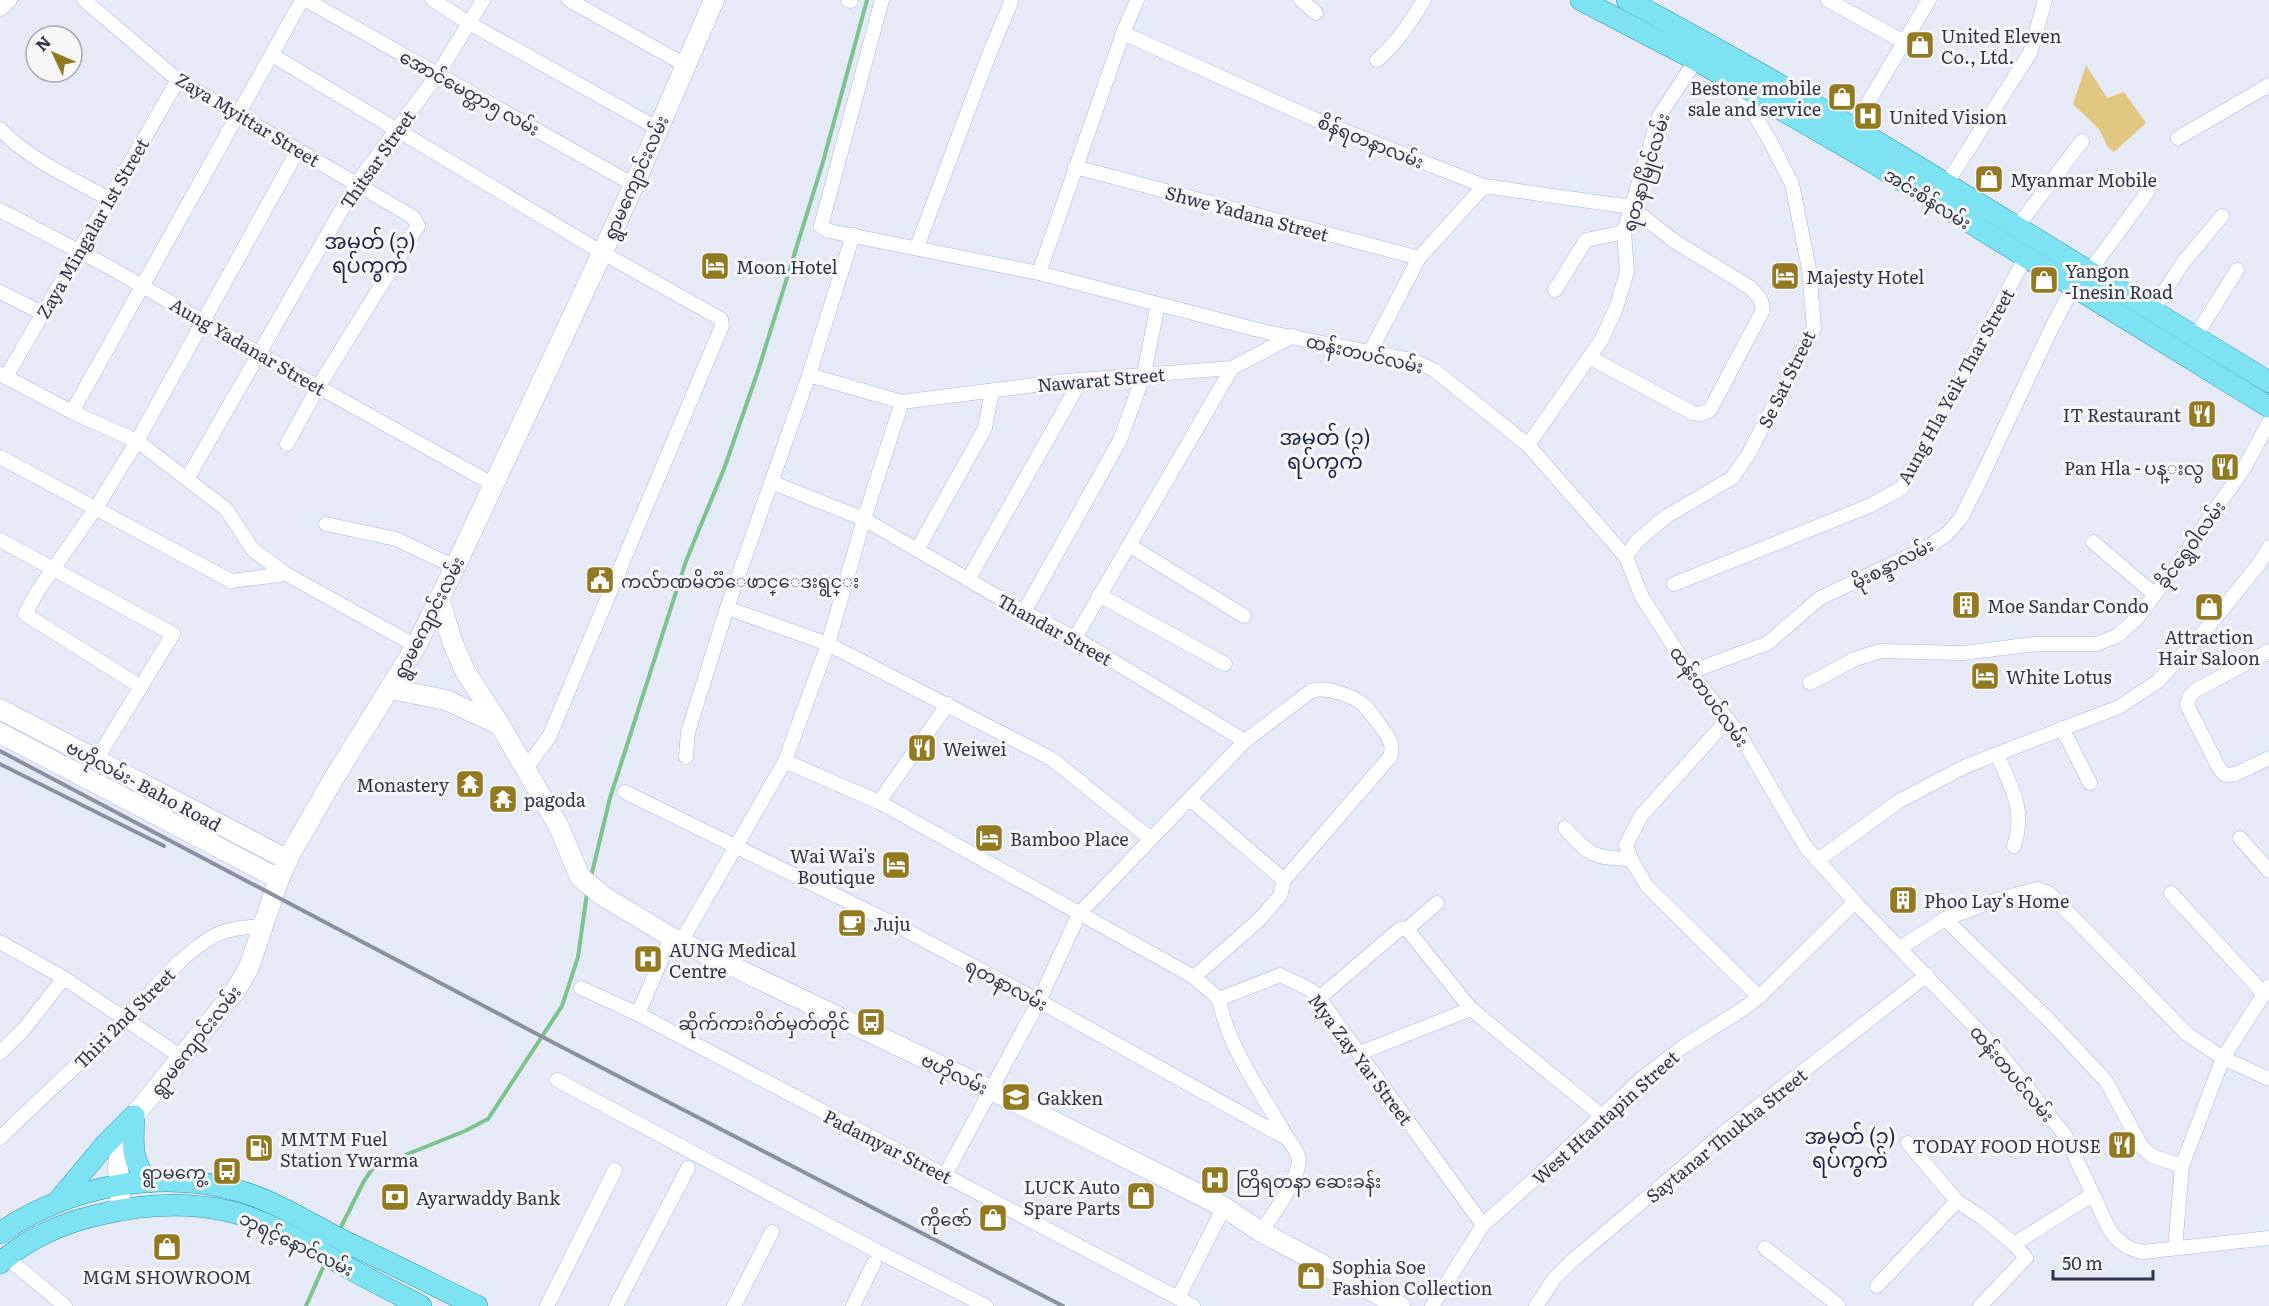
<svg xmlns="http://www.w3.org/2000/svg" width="2269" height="1306" font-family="Literata,'Noto Sans Myanmar',serif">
  <rect width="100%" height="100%" fill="#e6eaf6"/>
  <polygon fill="#e0c880" points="2086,65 2107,98 2124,92 2146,123 2114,152 2108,147 2099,129 2073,104"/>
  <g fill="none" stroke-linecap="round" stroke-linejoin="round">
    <g stroke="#7bc48e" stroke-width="4">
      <polyline points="591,877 610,798 686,561 724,469 758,371 823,162 867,0"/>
      <polyline points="339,1231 364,1181 373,1168 465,1131 488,1119 562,1006 578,957 587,893"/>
      <polyline points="306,1306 325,1263"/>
    </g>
    <g stroke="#a5b7f3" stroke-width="15">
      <g id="street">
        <polyline points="84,0 178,80 413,217 418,226 318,387 287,444"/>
        <polyline points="306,0 634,185"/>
        <polyline points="433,0 469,23 657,128"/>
        <polyline points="569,0 687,66"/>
        <polyline points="848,0 851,1"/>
        <path d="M882,0L821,226L829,231L1039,273L1266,332L1412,360L1434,370L1528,445L1626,557L1642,597L1690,672L1740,735L1805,846L1855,902L1999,1052L2065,1135L2109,1229C2118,1242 2127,1249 2143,1252L2269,1238"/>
        <polyline points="1301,0 1316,13"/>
        <polyline points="1828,0 1904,42"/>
        <polyline points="0,9 10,0"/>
        <polyline points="1123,33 1312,118 1484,186 1631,207"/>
        <polyline points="272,55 601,252 721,319 722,326 549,737 526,768"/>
        <path d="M1377,60C1397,43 1410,23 1424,0"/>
        <polyline points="1853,128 1929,0"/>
        <path d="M0,129C30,160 71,178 109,199"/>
        <polyline points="2178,138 2269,85"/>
        <polyline points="1075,167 1419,258"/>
        <polyline points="1947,183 2030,53 2045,0"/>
        <polyline points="0,210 111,268 258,353 494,485"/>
        <polyline points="2017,227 2082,141"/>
        <polyline points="917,247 990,52 1012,0"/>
        <polyline points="2089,272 2147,193"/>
        <polyline points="1039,273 1123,33 1137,0"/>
        <polyline points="1555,290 1586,240 1624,232"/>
        <polyline points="0,292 42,313"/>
        <polyline points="2152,311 2182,264 2222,216"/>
        <polyline points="2195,337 2237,270"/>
        <polyline points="1370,352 1419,258 1484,186"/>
        <polyline points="1589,357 1693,413 1701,414 1710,410 1763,310 1761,300 1751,288 1674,241 1631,207"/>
        <polyline points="0,374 72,412 137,441 226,509 253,550 286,574"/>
        <polyline points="809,375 902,402 1066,381 1232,368 1293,336"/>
        <polyline points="6,377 178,80"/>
        <polyline points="72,412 302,0"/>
        <polyline points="1528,445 1602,339 1616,308 1627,272 1624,232 1659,116 1696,60"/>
        <polyline points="0,457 231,581 286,574 416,646"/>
        <polyline points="187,479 357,183 438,74 483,0"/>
        <polyline points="771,482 864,519 1024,612 1075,638 1245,741"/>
        <polyline points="326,524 396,539 455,567"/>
        <polyline points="0,540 173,634 96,760"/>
        <polyline points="2093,542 2154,594"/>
        <polyline points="1129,545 1244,616"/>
        <polyline points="917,550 985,428 992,391"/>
        <polyline points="1626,557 1637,541 1667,516 1732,478 1748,455 1814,328 1809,269 1792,184 1770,141 1738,87"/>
        <polyline points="968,580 1081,380"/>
        <polyline points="1674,584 1869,506 1902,488 2025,258"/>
        <polyline points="1099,595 1225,664"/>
        <polyline points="727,608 828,644 1052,759 1151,839"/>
        <polyline points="1024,612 1120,440 1144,374 1158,304"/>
        <polyline points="1075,638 1232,368"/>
        <polyline points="2269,651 2196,690 2189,697 2187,705 2219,768 2225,775 2236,774 2269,758"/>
        <polyline points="1690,672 1768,643 1820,598 1928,547 1948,533 1961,518 1980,480 2054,323 2073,288"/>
        <polyline points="1810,683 1855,659 1880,651 1963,653 2035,644 2096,644 2117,636 2137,618 2175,568 2244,468 2269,422"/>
        <polyline points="141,687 25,614 39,589 96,508 137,441 298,150"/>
        <polyline points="1728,719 1641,816 1626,845 1631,859 1647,886 1759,997"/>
        <polyline points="2062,728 2090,783"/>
        <path d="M1997,754C2011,788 2026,808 2014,846"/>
        <polyline points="686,757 688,732 727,608 809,375 853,235"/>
        <polyline points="785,761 879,802 1194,977 1219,999 1280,975 1311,990 1319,998 1483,1225"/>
        <path d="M625,792L888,921L1039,1001L1288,1139C1293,1146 1298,1152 1299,1160C1299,1179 1272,1216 1261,1232"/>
        <polyline points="1190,799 1284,880"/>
        <polyline points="879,802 948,704"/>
        <path d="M1565,828C1590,856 1594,858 1631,859"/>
        <polyline points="2240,838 2269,871"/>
        <polyline points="1818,860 1899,801 1966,766 2119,707 2157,682 2208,627 2259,564 2269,547"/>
        <polyline points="2171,893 2264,994"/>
        <polyline points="1945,919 2047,1018 2106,1081 2142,1147 2152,1156 2182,1166"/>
        <polyline points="1407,929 1471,1009 1602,1116"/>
        <polyline points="0,942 64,978 183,1058"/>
        <polyline points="681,942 785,761 828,644 864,519 902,402"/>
        <polyline points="1900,948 1945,919 1996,900 2038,889 2049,893 2057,901 2187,1034 2223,1058 2269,1079"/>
        <polyline points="581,988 638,1014 1193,1306"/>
        <polyline points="1319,998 1400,929 1407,929 1437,903"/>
        <path d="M1219,999C1228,1048 1263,1095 1288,1139"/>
        <polyline points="638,1014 671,937"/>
        <polyline points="0,1053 24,1029 64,978"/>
        <polyline points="1360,1053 1471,1009"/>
        <polyline points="557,1080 875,1250 986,1306"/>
        <path d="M0,1138C41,1098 83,1060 124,1021C153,992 178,956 214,936C229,928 247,927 264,926"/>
        <polyline points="1908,1143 1957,1201 1984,1219 2014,1244 2026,1258 1980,1306"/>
        <path d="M945,1175L1039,1001L1079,914L1245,741L1311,691C1326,686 1351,695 1364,705C1369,710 1374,718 1379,724C1387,735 1395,743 1390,757L1284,880L1280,896L1259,920L1194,977"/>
        <polyline points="2014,1244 2092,1195"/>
        <polyline points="1765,1248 1838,1305"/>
        <polyline points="2175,1248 2182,1166 2223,1058 2269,986"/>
        <polyline points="6,1257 65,1306"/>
        <polyline points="1877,1286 1957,1201"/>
        <polyline points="1178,1298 1224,1207"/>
        <polyline points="547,1306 615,1170"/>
        <polyline points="616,1306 688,1168"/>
        <polyline points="734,1306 772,1232"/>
        <polyline points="853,1306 874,1263"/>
        <polyline points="1432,1306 1483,1225 1538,1176 1641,1079 1684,1046 1743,1009 1759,997 1855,902"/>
        <polyline points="1536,1306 1554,1279 1573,1260 1726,1131 1927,975"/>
      </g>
    </g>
    <g stroke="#a5b7f3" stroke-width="21">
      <g id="secondary">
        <polyline points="439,598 452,641 465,671 500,725 558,825 580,877 603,896 671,937 991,1090 1224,1207 1261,1232 1400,1306"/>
        <polyline points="391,689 446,700 498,724"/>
        <polyline points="0,709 288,860"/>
        <polyline points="0,733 279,879"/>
        <polyline points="121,1209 118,1166 120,1149 134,1116 236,990 249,967 279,879 292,851 334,778 416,646 455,567 634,185 714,0"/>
      </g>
    </g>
    <g stroke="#2a99b3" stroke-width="22">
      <g id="primary">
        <polyline points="1581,0 1696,60 1872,162 2269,407"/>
        <path d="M1627,0C1847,117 2056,253 2269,382"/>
        <path d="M134,1116C133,1144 130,1158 148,1182"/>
        <polyline points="59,1200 105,1145 134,1116"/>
        <path d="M0,1233C70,1185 161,1168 243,1192C281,1204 315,1227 350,1244C392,1264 434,1285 477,1306"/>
        <path d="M0,1263C28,1238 65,1222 102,1214C144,1204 186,1202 228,1211C266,1220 302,1242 336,1261C364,1277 392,1291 421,1306"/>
      </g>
    </g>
    <use href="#street" stroke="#fff" stroke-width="14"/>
    <use href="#secondary" stroke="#fff" stroke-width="20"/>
    <use href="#primary" stroke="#7de2f2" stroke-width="21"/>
    <g stroke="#8b90a3" stroke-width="4">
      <polyline points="0,751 556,1044 1063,1306"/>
      <polyline points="0,764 164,846"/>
    </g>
  </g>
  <defs>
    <g id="shop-square" transform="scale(1.5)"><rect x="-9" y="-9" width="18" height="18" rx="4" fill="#937920" stroke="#f7f7f7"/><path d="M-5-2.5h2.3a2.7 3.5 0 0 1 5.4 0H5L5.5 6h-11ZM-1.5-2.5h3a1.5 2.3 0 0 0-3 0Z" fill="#fff"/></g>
    <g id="hospital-square" transform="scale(1.5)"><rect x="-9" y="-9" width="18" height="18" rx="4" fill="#937920" stroke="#f7f7f7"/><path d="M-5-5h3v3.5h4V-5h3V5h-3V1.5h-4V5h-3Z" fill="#fff"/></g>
    <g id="hotel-square" transform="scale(1.5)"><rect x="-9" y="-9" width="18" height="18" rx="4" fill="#937920" stroke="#f7f7f7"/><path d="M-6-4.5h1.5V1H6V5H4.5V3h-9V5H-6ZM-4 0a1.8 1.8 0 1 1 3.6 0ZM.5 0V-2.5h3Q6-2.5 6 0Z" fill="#fff"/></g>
    <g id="restaurant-square" transform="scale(1.5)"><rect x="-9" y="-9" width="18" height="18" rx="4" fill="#937920" stroke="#f7f7f7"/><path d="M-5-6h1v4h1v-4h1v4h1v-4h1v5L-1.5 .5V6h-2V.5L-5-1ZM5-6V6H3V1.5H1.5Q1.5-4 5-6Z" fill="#fff"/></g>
    <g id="civic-square" transform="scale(1.5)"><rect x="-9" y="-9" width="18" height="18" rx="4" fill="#937920" stroke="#f7f7f7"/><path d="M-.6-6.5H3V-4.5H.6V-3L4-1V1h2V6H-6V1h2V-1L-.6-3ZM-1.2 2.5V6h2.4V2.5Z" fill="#fff"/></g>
    <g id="building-square" transform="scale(1.5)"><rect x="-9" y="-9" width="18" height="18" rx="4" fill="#937920" stroke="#f7f7f7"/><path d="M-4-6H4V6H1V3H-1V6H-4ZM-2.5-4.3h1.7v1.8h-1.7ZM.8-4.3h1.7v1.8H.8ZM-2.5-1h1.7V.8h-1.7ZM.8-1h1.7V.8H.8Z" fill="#fff"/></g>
    <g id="temple-square" transform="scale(1.5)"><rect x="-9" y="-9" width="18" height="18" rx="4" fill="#937920" stroke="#f7f7f7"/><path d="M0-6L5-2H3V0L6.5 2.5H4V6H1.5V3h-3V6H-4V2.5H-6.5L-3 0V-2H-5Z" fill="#fff"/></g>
    <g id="cafe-square" transform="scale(1.5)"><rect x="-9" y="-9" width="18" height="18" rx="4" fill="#937920" stroke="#f7f7f7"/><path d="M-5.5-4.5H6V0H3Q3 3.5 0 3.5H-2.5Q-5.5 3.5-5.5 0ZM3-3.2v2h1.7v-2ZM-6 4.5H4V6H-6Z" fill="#fff"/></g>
    <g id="bus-square" transform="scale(1.5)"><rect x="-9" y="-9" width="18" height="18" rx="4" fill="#937920" stroke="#f7f7f7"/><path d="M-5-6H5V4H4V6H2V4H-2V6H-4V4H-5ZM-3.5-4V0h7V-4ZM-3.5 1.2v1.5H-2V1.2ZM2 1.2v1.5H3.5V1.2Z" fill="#fff"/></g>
    <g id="school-square" transform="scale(1.5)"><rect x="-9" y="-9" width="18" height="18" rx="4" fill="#937920" stroke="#f7f7f7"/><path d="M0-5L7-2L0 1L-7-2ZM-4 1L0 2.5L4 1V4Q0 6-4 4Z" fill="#fff"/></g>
    <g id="fuel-square" transform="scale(1.5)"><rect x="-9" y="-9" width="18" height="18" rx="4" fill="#937920" stroke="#f7f7f7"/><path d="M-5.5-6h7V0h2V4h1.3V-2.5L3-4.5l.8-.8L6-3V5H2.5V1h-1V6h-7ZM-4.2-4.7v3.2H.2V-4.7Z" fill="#fff"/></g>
    <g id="bank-square" transform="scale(1.5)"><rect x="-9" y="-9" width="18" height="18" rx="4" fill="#937920" stroke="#f7f7f7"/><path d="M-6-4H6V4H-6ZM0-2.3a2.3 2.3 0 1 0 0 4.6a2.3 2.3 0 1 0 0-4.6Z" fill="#fff"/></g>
  </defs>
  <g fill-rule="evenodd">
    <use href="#shop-square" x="1920" y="45"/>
    <use href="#shop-square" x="1842" y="97"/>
    <use href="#hospital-square" x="1868" y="116"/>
    <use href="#shop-square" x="1989" y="179"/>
    <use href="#hotel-square" x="715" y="266"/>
    <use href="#hotel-square" x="1785" y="276"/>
    <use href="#shop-square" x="2044" y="280"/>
    <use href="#restaurant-square" x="2202" y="414"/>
    <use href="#restaurant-square" x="2225" y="467"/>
    <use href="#civic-square" x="600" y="580"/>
    <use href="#building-square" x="1966" y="605"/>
    <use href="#shop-square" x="2209" y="607"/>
    <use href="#hotel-square" x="1985" y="676"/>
    <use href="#restaurant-square" x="922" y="748"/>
    <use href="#temple-square" x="470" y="784"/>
    <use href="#temple-square" x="503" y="799"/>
    <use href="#hotel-square" x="989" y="838"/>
    <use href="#hotel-square" x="896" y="865"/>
    <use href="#building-square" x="1903" y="900"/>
    <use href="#cafe-square" x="852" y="923"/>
    <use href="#hospital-square" x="648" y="959"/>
    <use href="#bus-square" x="871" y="1022"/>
    <use href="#school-square" x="1016" y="1097"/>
    <use href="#restaurant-square" x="2122" y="1145"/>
    <use href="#fuel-square" x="259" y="1148"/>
    <use href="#bus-square" x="227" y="1171"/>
    <use href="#hospital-square" x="1215" y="1180"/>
    <use href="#shop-square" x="1141" y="1196"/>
    <use href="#bank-square" x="395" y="1197"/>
    <use href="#shop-square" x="993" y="1218"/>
    <use href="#shop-square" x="167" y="1247"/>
    <use href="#shop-square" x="1311" y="1276"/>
  </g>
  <g text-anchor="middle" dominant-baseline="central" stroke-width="6" stroke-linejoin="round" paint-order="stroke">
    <g font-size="18" fill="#30364f" stroke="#f7f7f7" text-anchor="start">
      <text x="1941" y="35">United Eleven<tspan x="1941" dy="21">Co., Ltd.</tspan></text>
      <text x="1821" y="87" text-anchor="end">Bestone mobile<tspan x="1821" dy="21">sale and service</tspan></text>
      <text x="1889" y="116">United Vision</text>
      <text x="2010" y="179">Myanmar Mobile</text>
      <text x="736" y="266">Moon Hotel</text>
      <text x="2065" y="270">Yangon<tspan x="2065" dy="21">-Inesin Road</tspan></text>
      <text x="1806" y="276">Majesty Hotel</text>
      <text x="2181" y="414" text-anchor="end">IT Restaurant</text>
      <text x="2204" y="467" text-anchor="end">Pan Hla - ပန္းလွ</text>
      <text x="621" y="580">ကလ်ာဏမိတၱေဖာင္ေဒးရွင္း</text>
      <text x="1987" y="605">Moe Sandar Condo</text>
      <text x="2209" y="636" text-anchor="middle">Attraction<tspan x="2209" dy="21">Hair Saloon</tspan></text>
      <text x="2006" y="676">White Lotus</text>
      <text x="943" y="748">Weiwei</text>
      <text x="449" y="784" text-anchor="end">Monastery</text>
      <text x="524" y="799">pagoda</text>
      <text x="1010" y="838">Bamboo Place</text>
      <text x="875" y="855" text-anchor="end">Wai Wai's<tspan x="875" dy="21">Boutique</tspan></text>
      <text x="1924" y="900">Phoo Lay's Home</text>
      <text x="873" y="923">Juju</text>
      <text x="669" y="949">AUNG Medical<tspan x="669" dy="21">Centre</tspan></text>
      <text x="850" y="1022" text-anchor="end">ဆိုက်ကားဂိတ်မှတ်တိုင်</text>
      <text x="1037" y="1097">Gakken</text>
      <text x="280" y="1138">MMTM Fuel<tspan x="280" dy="21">Station Ywarma</tspan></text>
      <text x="2101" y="1145" text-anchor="end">TODAY FOOD HOUSE</text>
      <text x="206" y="1171" text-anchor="end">ရွာမကွေ့</text>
      <text x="1236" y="1180">တြိရတနာ ဆေးခန်း</text>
      <text x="1120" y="1186" text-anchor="end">LUCK Auto<tspan x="1120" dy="21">Spare Parts</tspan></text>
      <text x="416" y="1197">Ayarwaddy Bank</text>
      <text x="972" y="1218" text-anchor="end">ကိုဇော်</text>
      <text x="1332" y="1266">Sophia Soe<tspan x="1332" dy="21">Fashion Collection</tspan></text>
      <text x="167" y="1276" text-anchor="middle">MGM SHOWROOM</text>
    </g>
    <g font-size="18" fill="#30364f" stroke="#f7f7f7">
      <text transform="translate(470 92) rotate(29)">အောင်မေတ္တာ၅ လမ်း</text>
      <text transform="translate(248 119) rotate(31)">Zaya Myittar Street</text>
      <text transform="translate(1371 141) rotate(22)">စိန်ရတနာလမ်း</text>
      <text transform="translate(377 159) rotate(-55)">Thitsar Street</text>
      <text transform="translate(1645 172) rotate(-73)">ရတနာမြိုင်လမ်း</text>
      <text transform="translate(635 177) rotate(-66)">ရွာမကျောင်းလမ်း</text>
      <text transform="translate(1928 198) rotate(32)">အင်းစိန်လမ်း</text>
      <text transform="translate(1247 213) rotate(15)">Shwe Yadana Street</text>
      <text transform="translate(92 228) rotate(-60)">Zaya Mingalar 1st Street</text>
      <text transform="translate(248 346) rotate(30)">Aung Yadanar Street</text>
      <text transform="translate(1365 353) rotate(13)">ထန်းတပင်လမ်း</text>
      <text transform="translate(1101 379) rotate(-5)">Nawarat Street</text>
      <text transform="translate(1786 379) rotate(-64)">Se Sat Street</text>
      <text transform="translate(1955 386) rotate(-61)">Aung Hla Yeik Thar Street</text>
      <text transform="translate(2190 544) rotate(-54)">ခိုင်ရွှေဝါလမ်း</text>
      <text transform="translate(1892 563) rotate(-27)">မိုးစန္ဒာလမ်း</text>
      <text transform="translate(428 617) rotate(-63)">ရွာမကျောင်းလမ်း</text>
      <text transform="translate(1055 629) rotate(29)">Thandar Street</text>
      <text transform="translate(1710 696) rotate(54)">ထန်းတပင်လမ်း</text>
      <text transform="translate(144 785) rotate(28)">ဗဟိုလမ်း- Baho Road</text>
      <text transform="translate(1007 984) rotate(28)">ရတနာလမ်း</text>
      <text transform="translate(124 1018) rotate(-45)">Thiri 2nd Street</text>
      <text transform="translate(195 1040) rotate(-52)">ရွာမကျောင်းလမ်း</text>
      <text transform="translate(1361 1059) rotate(53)">Mya Zay Yar Street</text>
      <text transform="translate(955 1073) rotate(26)">ဗဟိုလမ်း</text>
      <text transform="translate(2013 1073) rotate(50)">ထန်းတပင်လမ်း</text>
      <text transform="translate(1605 1117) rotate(-42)">West Htantapin Street</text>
      <text transform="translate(1726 1135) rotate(-39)">Saytanar Thukha Street</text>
      <text transform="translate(888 1146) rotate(27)">Padamyar Street</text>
      <text transform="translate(297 1243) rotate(26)">ဘုရင့်နောင်လမ်း</text>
    </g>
    <g font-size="21" fill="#1b2454" stroke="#f7f7f7">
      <text x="370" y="239">အမှတ် (၁)<tspan x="370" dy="24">ရပ်ကွက်</tspan></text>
      <text x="1325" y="435">အမှတ် (၁)<tspan x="1325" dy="24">ရပ်ကွက်</tspan></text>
      <text x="1850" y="1134">အမှတ် (၃)<tspan x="1850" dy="24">ရပ်ကွက်</tspan></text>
    </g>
  </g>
  <g transform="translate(54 54) rotate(314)"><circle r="28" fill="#f7f7f7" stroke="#a7aab4" stroke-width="1.5"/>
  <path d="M0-4.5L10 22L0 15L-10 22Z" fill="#937920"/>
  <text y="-9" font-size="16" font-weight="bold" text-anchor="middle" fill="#30364f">N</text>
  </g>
  <path d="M2053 1270v9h100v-9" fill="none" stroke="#30364f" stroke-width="3"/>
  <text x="2062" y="1270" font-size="18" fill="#30364f" stroke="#f7f7f7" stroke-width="4.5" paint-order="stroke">50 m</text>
</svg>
